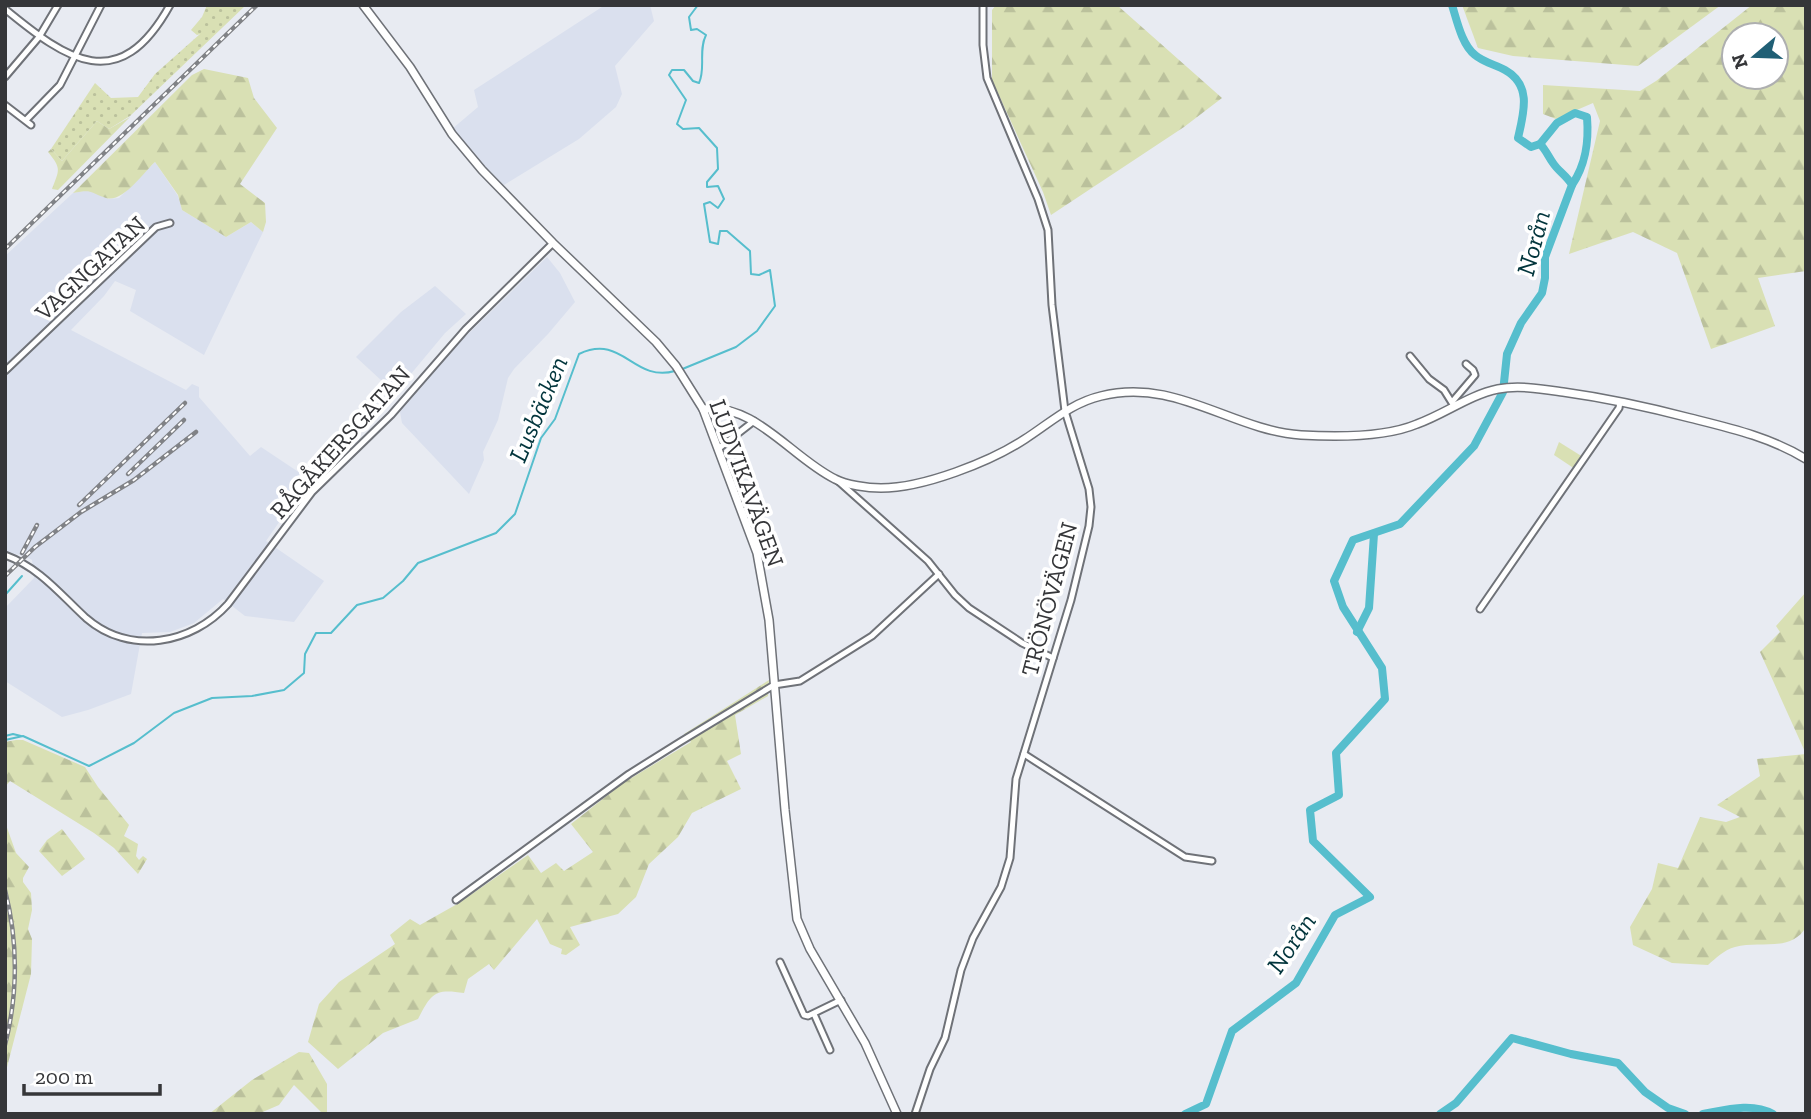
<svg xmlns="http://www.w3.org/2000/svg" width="1811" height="1119" font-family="'Zilla Slab',serif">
  <defs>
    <pattern id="grass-dots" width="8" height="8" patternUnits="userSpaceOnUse" patternTransform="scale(1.75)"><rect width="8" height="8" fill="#d9e0b4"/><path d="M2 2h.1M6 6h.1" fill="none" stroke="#bbc19c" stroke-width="1.8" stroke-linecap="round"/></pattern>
    <pattern id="forest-firs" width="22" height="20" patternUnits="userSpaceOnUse" patternTransform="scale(1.75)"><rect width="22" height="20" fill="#d9e0b4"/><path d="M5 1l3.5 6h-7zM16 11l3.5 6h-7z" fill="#bbc19c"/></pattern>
  </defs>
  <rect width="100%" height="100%" fill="#e8ebf2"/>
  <g fill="#dae0ee">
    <polygon points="605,5 650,5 654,21 615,66 622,94 616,107 579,139 504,185 473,155 452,129 478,107 474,90"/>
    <polygon points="155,162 178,196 182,210 226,237 251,222 263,232 204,355 130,311 136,290 115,281 104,296 71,330 186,390 192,384 199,387 199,397 250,456 261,447 309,479 266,541 324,581 294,622 245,616 223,599 194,623 170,632 142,633 131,694 88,710 62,717 5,681 5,608 34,578 32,560 25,556 5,552 5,256 73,193 89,190 108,199 119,198"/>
    <polygon points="547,257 560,273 575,302 548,334 514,369 508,378 498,420 483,452 484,460 469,494 402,423 400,412 461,341"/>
    <polygon points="435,286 466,314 445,333 395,393 356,357 401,312"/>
  </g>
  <polygon fill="url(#grass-dots)" points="207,5 246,5 130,116 109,129 97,121 62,161 51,149 95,83 111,98 138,97 155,74 200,34 197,35 191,30 202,17"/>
  <g fill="url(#forest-firs)" fill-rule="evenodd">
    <polygon points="996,5 1117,5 1222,98 1184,127 1051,215 1043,192 992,80 992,10"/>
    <polygon points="1462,5 1721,5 1638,66 1513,56 1478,48"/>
    <path d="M1752,5H1806V271L1758,278L1775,326L1711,349L1677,253L1633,232L1569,254L1600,121L1593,103L1556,119L1543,114V85L1640,91L1656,81ZM1776,35V77H1734V35Z"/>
    <path d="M204,69L248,78L254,98L277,128L240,184L265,203L266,222L263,232L251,222L226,237L182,210L178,195L155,162C143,173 123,203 106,198C88,192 93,189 73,193L192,75Z"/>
    <path d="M130,117L58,190L52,189C59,170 62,169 48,152L51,149L62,161L97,121L109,129Z"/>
    <path d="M1806,592V927C1791,953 1760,940 1735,947C1724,950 1716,958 1708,965L1672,963L1633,945L1630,927L1652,889L1658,863L1678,868L1700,817L1726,822L1740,817L1717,805L1760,776L1757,759L1806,754L1760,652L1780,632L1776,626Z"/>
    <path d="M769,680L768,696L735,715L741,754L727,761L741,789L692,813L678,837L649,864L636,897L618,914L570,927L580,945L566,955L561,954L562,949L550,944L537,919L494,970L489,964L468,979L464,993C434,988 431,994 418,1019L383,1033L338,1069L308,1042L319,1004L339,982L395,944L390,935L410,919L420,925L459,903L528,855L541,873L556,863L564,871L593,852L571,824L623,783L691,742L684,734Z"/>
    <polygon points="16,740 23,740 85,767 98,787 129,825 124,836 138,844 136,856 139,860 143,856 147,859 138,874 114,848 94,833 10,781 5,787 5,742"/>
    <polygon points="5,822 16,853 29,867 23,878 23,882 31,893 32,910 28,929 32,939 31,974 5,1075"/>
    <polygon points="62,829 85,859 62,876 39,851 47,840"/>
    <polygon points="299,1052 309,1053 327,1084 327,1114 323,1114 294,1085 279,1105 258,1114 209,1114 252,1080"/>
  </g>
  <polygon fill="#d9e0b4" points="1559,442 1583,457 1575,469 1554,455"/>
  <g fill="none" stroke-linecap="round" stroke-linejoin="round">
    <g stroke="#56becd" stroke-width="2">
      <path d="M680,370L736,347L757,331L775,306L770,270L759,275L751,274L750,251L727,231H720L718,244L710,242L704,204L710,202L718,208L724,199L718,186L707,187V182L718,169L717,148L699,128L683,129L677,124L686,100L669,75L672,70H684L693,81L699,83C706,68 698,51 706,35L697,29L691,30L689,17L698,5"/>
      <polyline points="5,595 22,576"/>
      <polyline points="5,736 13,734 21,736"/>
      <path d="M5,740L23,736L89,766L134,743L174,713L212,698L252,696L284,690L304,673L305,654L316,633H331L357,605L383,598L403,581L418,563L496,533L515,514L541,438L555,419L579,354C623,333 633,383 675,371"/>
    </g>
    <g stroke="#56becd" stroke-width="8">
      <path d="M1540,144L1557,123L1575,113L1587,117C1589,142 1586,164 1572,185"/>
      <polyline points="1357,632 1369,608 1374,534"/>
      <path d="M1185,1114L1206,1104L1232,1031L1296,983L1335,915L1370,897L1313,841L1310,810L1339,795L1336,753L1385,699L1382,668L1343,607L1334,581L1353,540L1400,524L1474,446L1503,392L1507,354L1521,323L1542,293L1545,278V257L1572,185C1567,176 1558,171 1553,163C1548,156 1546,150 1540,144L1531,147L1518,138C1524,112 1532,85 1505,70C1496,65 1483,62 1475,55C1462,45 1457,21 1452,5"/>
      <polyline points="1440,1114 1456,1103 1512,1038 1571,1054 1618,1063 1645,1092 1668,1108 1685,1114"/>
      <path d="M1703,1114C1725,1110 1752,1102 1773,1114"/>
    </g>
    <g stroke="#6f7278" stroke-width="9">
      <g id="minor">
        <path d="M5,9C67,60 119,97 170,5"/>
        <polyline points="5,77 39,37 58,5"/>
        <polyline points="5,105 31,125"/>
        <polyline points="26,120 60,85 101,5"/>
        <polyline points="1410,356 1429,379 1444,390 1454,406"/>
        <polyline points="5,371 156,227 170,223"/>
        <polyline points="1452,402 1475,375 1473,370 1466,364"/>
        <polyline points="718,449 754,421"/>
        <polyline points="838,481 928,561 955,595 969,608 1022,643 1053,658"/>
        <path d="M5,555C40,568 60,594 86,618C130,656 192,644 228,604L312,492L391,415L466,329L553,243"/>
        <polyline points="1480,609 1619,408 1620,402"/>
        <polyline points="1024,754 1185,857 1212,861"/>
        <polyline points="456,900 629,774 680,742 774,685 800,681 872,636 939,574"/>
        <polyline points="780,962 804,1015 808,1016 841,1000"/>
        <polyline points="814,1014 830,1050"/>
        <polyline points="915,1114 930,1069 945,1038 961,970 973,938 1001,887 1010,858 1016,779 1071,600 1089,526 1091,507 1089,489 1065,411 1052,305 1048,230 1038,199 987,78 983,45 983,5"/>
      </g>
    </g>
    <g stroke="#6f7278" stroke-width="10">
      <g id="tertiary">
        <polyline points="363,5 410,67 452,134 482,170 553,243 656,342 676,366 703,409 757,553 769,620 785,810 797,919 810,949 865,1043 897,1114"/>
        <path d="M703,409C754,402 792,458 835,479C846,485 868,488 881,488C923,488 990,462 1025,439C1050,423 1071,403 1101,396C1175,377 1231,430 1301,435C1335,437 1386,437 1417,424C1445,414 1469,395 1498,389C1519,385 1542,389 1563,392C1606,398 1648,407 1690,418C1730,428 1770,437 1806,459"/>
      </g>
    </g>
    <use href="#minor" stroke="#fff" stroke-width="5"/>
    <use href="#tertiary" stroke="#fff" stroke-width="7"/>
    <g stroke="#808286" stroke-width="4.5">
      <g id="rail">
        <polyline points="5,249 257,5"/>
        <polyline points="128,474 184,420"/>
        <polyline points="79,505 185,403"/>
        <polyline points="22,553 37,525"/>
        <polyline points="5,576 35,547 81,512 134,480 196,432"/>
        <path d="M5,890C18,941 18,994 5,1045"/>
      </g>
    </g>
    <use href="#rail" stroke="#fff" stroke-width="2" stroke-dasharray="5" stroke-linecap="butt"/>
  </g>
  <g text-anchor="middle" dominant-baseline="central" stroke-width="7" stroke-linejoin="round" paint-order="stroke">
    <g font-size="24" fill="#353639" stroke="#fff">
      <text transform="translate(90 268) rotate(-43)">VAGNGATAN</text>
      <text transform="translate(340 442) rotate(-48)">RÅGÅKERSGATAN</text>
      <text transform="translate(747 483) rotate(70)">LUDVIKAVÄGEN</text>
      <text transform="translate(1049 599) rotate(-75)">TRÖNÖVÄGEN</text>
    </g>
    <g font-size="26" font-style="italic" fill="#02353c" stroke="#fff">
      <text transform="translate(1533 243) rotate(-75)">Norån</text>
      <text transform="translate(538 409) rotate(-67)">Lusbäcken</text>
      <text transform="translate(1291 943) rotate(-56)">Norån</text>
    </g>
  </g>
  <rect width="1811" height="1119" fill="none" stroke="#353639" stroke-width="14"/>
  <g transform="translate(1755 56) rotate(251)"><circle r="33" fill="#ffffff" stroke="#aeafb0" stroke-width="2"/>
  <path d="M0-5L12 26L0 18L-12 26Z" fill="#205f75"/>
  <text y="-10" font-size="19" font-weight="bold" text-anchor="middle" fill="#353639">N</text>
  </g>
  <path d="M24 1084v10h136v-10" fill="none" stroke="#353639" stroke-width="3.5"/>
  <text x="35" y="1084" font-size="21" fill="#353639" stroke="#ffffff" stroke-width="5" paint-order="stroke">200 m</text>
</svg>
